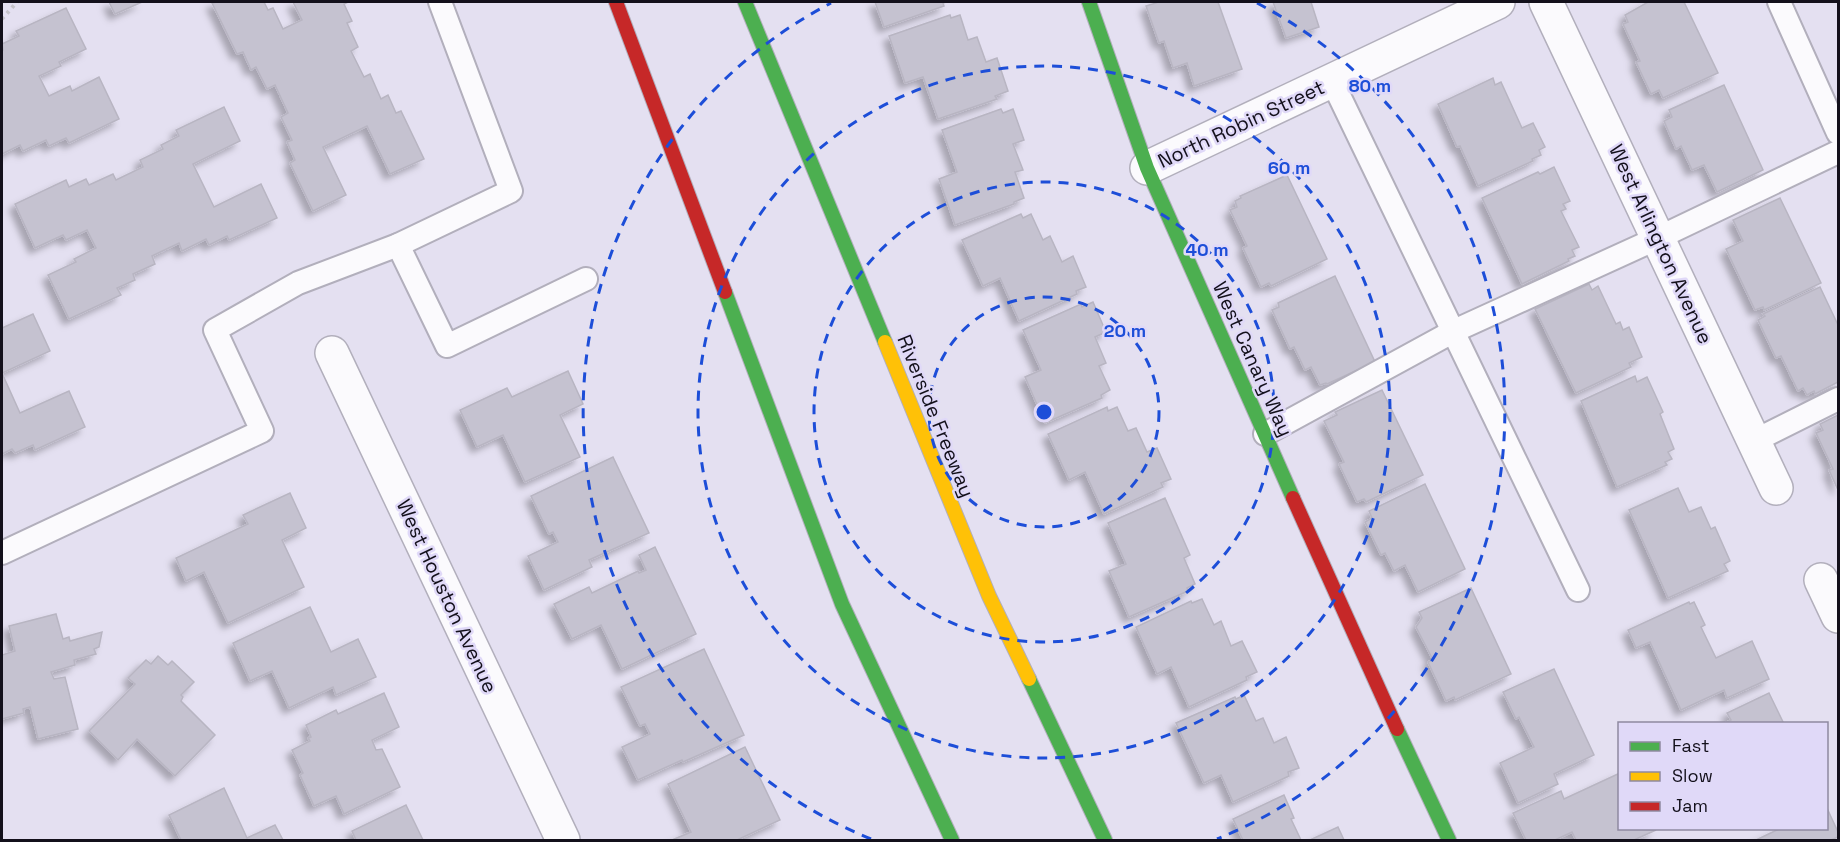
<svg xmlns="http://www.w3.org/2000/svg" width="1840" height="842" font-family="'Space Grotesk',sans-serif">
  <defs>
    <filter id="shadow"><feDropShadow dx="-5.5" dy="5.5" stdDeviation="3" flood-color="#0004"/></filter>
  </defs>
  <rect width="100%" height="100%" fill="#e4e0f1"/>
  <g fill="#c5c2d0" stroke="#b8b5c2" stroke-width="1.5" filter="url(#shadow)">
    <polygon points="109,2 142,2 115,14"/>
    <polygon points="217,2 264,2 268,10 273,8 283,29 302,20 293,2 348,2 344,4 352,21 347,23 358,47 351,51 364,77 370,74 381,99 388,95 396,113 401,111 424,159 390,174 367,126 323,147 346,195 313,211 290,163 295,160 287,142 292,140 281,117 288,113 275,85 267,89 256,67 251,70 243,52 237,54 212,3"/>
    <polygon points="875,2 946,2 943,3 944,6 884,27"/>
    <polygon points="1155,2 1218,2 1242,69 1194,86 1187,63 1173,68 1164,41 1159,43 1146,6 1156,3"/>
    <polygon points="1273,2 1311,2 1319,27 1286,38"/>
    <polygon points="1648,2 1684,2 1718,73 1663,98 1659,90 1651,94 1636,62 1640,61 1623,24 1628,22 1625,15"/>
    <polygon points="66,8 86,49 59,62 61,66 39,76 49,96 70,86 72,91 99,77 119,119 69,143 66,138 49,146 46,140 23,151 20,145 2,154 2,51 3,50 2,44 19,36 16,31"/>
    <polygon points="950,15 951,18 960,15 968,40 977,37 986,62 997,58 1008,91 995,96 997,99 938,119 923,77 905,83 889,36"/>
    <polygon points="1493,78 1495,85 1501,82 1522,128 1533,123 1545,147 1539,150 1541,155 1532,159 1533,161 1478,186 1460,146 1457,147 1438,104"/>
    <polygon points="1724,85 1763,170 1717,192 1704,165 1692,170 1681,146 1676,149 1664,121 1672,117 1669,110"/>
    <polygon points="224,107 240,141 193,164 214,207 261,184 277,218 229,240 227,236 209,245 206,239 182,251 179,243 152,256 155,264 133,274 135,280 117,288 121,295 69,319 48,275 76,262 74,259 96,248 87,230 66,240 63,235 35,248 15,204 66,180 69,187 86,179 89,185 113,174 116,180 143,167 140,160 163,149 161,145 179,136 176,130"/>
    <polygon points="1001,109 1003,113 1013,109 1024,140 1013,144 1023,170 1015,172 1024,198 1014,202 1014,204 955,225 939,179 957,172 942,130"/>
    <polygon points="1554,167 1570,201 1563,204 1566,209 1561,211 1579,247 1572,250 1575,256 1568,259 1569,261 1522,284 1482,198 1538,172 1540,174"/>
    <polygon points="1287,175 1327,259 1271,286 1269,283 1261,287 1243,248 1247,246 1230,210 1237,207 1235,201 1241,198 1240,196"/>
    <polygon points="1780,198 1821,283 1764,310 1763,307 1755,310 1726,249 1743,241 1733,220"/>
    <polygon points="1021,214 1023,218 1031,214 1043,240 1050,236 1062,262 1073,256 1086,287 1076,291 1077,294 1019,321 1000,278 983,286 962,240"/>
    <polygon points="1335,276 1375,362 1327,384 1326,383 1320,385 1311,367 1305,370 1294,347 1290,349 1272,310 1279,307 1278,303"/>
    <polygon points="1589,284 1592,290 1598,286 1616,324 1620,322 1623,330 1629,327 1642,357 1629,363 1631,367 1576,393 1535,309"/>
    <polygon points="1820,287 1838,325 1838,382 1815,394 1814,391 1807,395 1803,388 1798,391 1781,356 1776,358 1758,320 1765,316 1763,314"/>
    <polygon points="1093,302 1106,332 1095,337 1106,363 1099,366 1110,390 1101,395 1102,398 1045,423 1025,377 1041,370 1023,330 1081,304 1082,307"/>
    <polygon points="33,314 50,351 2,373 20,413 69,391 85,427 35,450 33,445 15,453 12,449 2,454 2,328"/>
    <polygon points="568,371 583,404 560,415 580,457 525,482 503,435 477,447 460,410 507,388 512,397"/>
    <polygon points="1635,376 1637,382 1647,377 1663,412 1660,414 1674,449 1668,452 1672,459 1665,462 1667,465 1617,487 1581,401"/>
    <polygon points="1382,390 1423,475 1366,502 1364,499 1357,502 1339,464 1344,462 1324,421 1337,415 1335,412"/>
    <polygon points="1107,407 1108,411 1117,407 1128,431 1136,428 1147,452 1157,448 1171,479 1161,483 1163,487 1104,514 1085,472 1069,480 1048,434"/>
    <polygon points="1838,415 1838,490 1829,470 1833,469 1816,433 1823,430 1820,424"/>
    <polygon points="613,457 649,533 589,560 592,567 544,590 528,556 558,542 553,532 549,534 531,496"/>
    <polygon points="1425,484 1465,569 1418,592 1405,565 1394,571 1385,553 1381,555 1365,522 1372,518 1369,511"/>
    <polygon points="1678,488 1689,512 1701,507 1711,529 1715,527 1730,561 1724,564 1728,571 1668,598 1629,510"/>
    <polygon points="290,493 306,528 282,540 304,587 228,623 204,572 186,581 176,558 248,524 243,515"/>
    <polygon points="1165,498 1190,555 1184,558 1195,584 1187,588 1188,591 1129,617 1109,571 1126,564 1108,523"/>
    <polygon points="655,547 696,634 622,669 601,625 572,639 554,604 589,587 592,593 638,571 639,573 646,570 639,555"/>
    <polygon points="1471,588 1511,674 1455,700 1454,697 1446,701 1428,662 1433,660 1416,627 1422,618 1419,612"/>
    <polygon points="1202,599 1214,625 1221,621 1231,646 1242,641 1257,672 1246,677 1247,680 1189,707 1171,667 1157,674 1136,627 1191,601 1192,603"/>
    <polygon points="1689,602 1690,604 1694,602 1705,625 1701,627 1716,658 1752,641 1769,679 1727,698 1724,690 1681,710 1650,642 1636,648 1628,630"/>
    <polygon points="310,607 331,652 358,639 376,677 336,695 333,687 289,708 272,671 250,681 233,643"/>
    <polygon points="56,614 63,639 69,637 70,641 102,632 99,647 94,649 96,654 74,660 75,665 51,672 54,679 65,677 78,729 38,739 30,707 23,709 24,713 2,719 2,655 15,651 9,626"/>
    <polygon points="704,649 744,735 683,762 682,760 638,780 622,747 650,734 645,724 640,726 621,687"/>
    <polygon points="158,656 168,665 172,661 194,682 181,695 183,697 181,701 215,735 175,776 137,739 118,760 89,731 135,684 128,678 146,660 151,664"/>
    <polygon points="1554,669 1594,755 1554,774 1558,784 1518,803 1500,763 1534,747 1519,717 1516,719 1503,692"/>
    <polygon points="384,693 399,727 372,740 376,750 382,749 400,787 344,814 336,796 314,806 300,775 303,773 292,750 310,741 308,738 311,737 306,725 336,710 338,714"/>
    <polygon points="1769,693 1784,724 1723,724 1731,720 1727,713"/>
    <polygon points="1244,695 1256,721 1263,718 1274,743 1286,737 1299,768 1288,772 1289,776 1233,802 1221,775 1204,783 1176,723 1235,697 1236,699"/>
    <polygon points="745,747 780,820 737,840 672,840 691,832 668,784"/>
    <polygon points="1620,773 1620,828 1656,830 1634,840 1576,840 1572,832 1555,840 1526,840 1513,813 1561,791 1564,799"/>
    <polygon points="224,788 247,838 275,825 283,840 181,840 169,815"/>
    <polygon points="1284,795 1294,818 1291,819 1301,840 1243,840 1233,819"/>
    <polygon points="406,805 423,840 356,840 352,831"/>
    <polygon points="1826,806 1838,832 1838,837 1831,840 1756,840 1781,828 1826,828"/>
    <polygon points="1338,827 1344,840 1310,840"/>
  </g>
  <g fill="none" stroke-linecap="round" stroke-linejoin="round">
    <g stroke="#b2afbc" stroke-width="26">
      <g id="lane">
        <polyline points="440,2 511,191 398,245 447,346 586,279"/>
        <polyline points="1779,2 1838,133"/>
        <polyline points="1332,81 1578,590"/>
        <polyline points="1265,434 1454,331 1658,238 1838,152"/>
        <polyline points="1754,441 1838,399"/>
        <polyline points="2,553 262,431 215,330 298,283 398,245"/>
      </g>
    </g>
    <g stroke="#b2afbc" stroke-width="36">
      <g id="street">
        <polyline points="1546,2 1776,488"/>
        <polyline points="1147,168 1498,2"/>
        <polyline points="332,353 563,840"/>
        <polyline points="1821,580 1838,616"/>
      </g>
    </g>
    <g stroke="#b2afbc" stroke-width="16">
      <g id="fast">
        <polyline points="745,2 885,342"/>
        <polyline points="1089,2 1147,168 1293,498"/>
        <polyline points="725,292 842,604 952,840"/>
        <polyline points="1029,679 1105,840"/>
        <polyline points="1397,729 1449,840"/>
      </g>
    </g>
    <g stroke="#b2afbc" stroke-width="16">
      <polyline id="slow" points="885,342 989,596 1029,679"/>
    </g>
    <g stroke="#b2afbc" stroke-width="16">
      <g id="jam">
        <polyline points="616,2 725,292"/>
        <polyline points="1293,498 1397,729"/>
      </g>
    </g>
    <polyline stroke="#c5c3ca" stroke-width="4" stroke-dasharray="3 4.5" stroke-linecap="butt" points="2,19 17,2"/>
    <use href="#lane" stroke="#fbfafd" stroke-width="22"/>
    <use href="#street" stroke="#fbfafd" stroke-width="33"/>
    <use href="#fast" stroke="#4caf50" stroke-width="14"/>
    <use href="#slow" stroke="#ffc107" stroke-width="14"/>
    <use href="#jam" stroke="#c62828" stroke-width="14"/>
  </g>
  <g fill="none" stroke="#1d4ed8" stroke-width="3" stroke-dasharray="10 8">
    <circle cx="1044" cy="412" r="115"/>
    <circle cx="1044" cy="412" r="230"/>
    <circle cx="1044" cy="412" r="346"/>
    <path d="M871 839A461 461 0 0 1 831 3M1257 3A461 461 0 0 1 1217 839"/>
  </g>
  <g text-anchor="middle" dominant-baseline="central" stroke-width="5" stroke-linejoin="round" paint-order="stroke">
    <g font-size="20" fill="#13101b" stroke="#e0d9f8">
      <text transform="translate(1241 124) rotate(-25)">North Robin Street</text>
      <text transform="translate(1661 244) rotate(65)">West Arlington Avenue</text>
      <text transform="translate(1253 359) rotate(66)">West Canary Way</text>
      <text transform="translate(936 416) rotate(68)">Riverside Freeway</text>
      <text transform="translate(447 596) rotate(65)">West Houston Avenue</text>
    </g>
  </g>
  <circle cx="1044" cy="412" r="9" fill="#1d4ed8" stroke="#e0d9f8" stroke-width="3"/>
  <g font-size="18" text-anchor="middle" font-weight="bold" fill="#1d4ed8" stroke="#e0d9f8" stroke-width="5" stroke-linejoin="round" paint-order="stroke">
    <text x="1370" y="92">80 m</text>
    <text x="1289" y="174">60 m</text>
    <text x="1207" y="256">40 m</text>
    <text x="1125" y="337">20 m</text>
  </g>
  <rect width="1840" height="842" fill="none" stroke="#13101b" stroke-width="6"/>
  <rect x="1618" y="722" width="210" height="108" fill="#e0d9f8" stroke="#8e89a0" stroke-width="1.5"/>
  <rect x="1630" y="742" width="30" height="9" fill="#4caf50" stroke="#8e89a0" stroke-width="1.5"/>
  <text x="1672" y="752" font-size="18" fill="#13101b">Fast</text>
  <rect x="1630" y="772" width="30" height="9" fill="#ffc107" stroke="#8e89a0" stroke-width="1.5"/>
  <text x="1672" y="782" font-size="18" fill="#13101b">Slow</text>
  <rect x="1630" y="802" width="30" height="9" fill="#c62828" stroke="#8e89a0" stroke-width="1.5"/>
  <text x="1672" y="812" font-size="18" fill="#13101b">Jam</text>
</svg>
